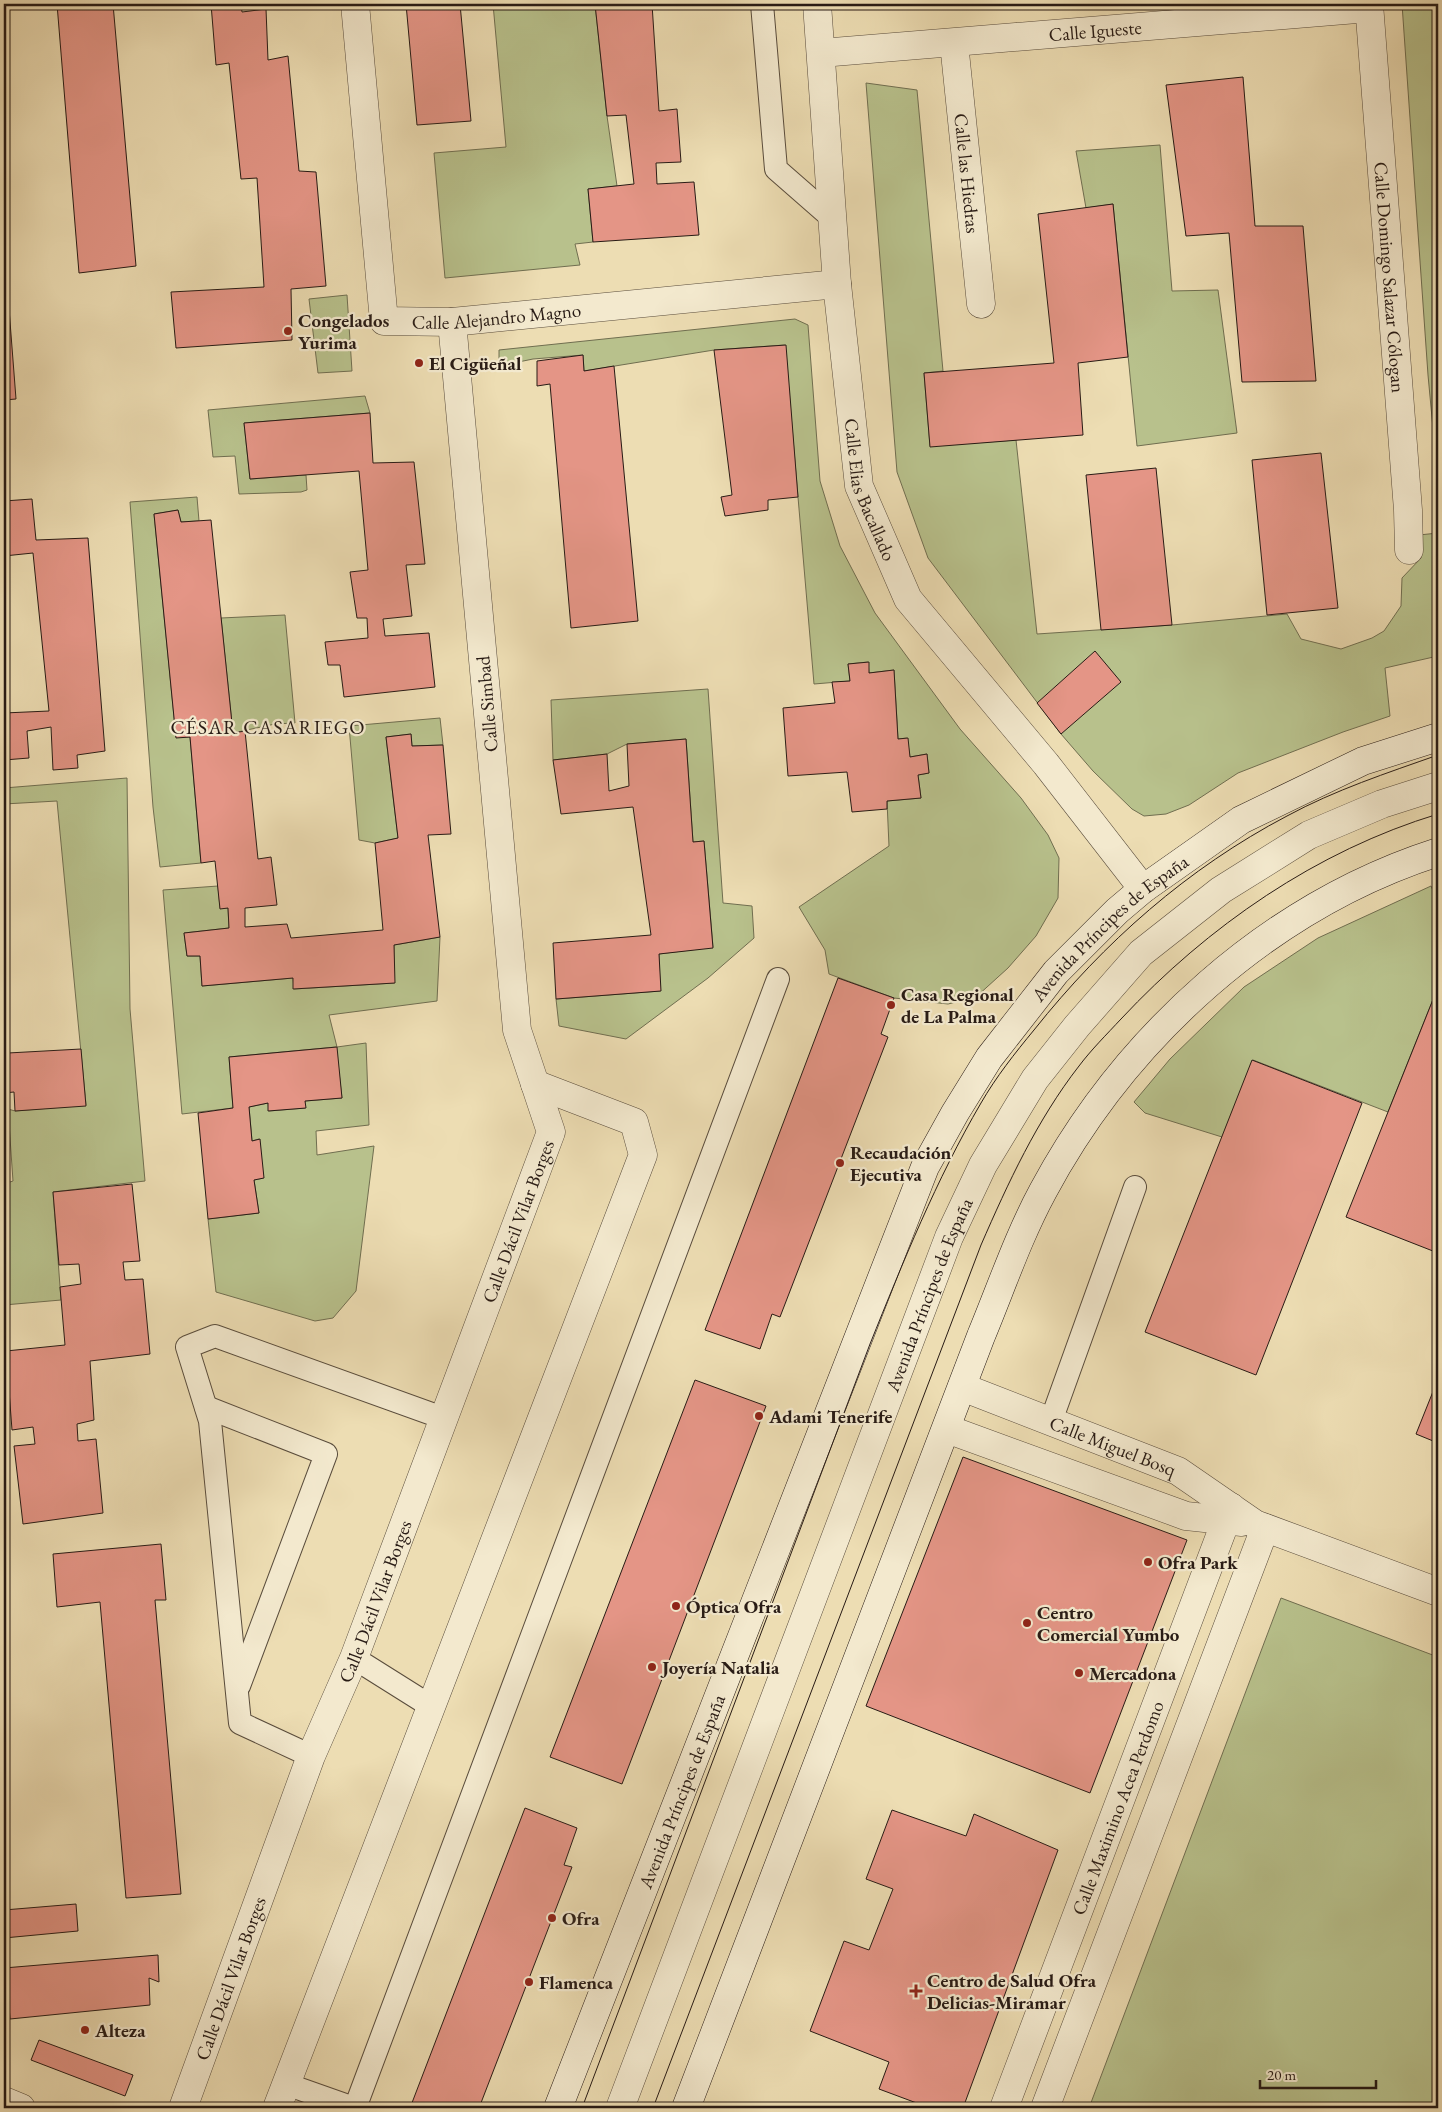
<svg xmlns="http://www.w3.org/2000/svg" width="1442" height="2112" font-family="'EB Garamond',serif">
  <rect width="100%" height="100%" fill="#edddb3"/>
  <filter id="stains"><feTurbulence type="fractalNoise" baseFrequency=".004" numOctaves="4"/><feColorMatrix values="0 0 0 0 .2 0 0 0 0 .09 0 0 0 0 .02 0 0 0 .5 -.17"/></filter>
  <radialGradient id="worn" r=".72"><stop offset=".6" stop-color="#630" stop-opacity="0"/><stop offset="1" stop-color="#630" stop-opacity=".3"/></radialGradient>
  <g fill="#b8c18c" stroke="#706e50">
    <polygon points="493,4 595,4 607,116 617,186 588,189 593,242 575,244 580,265 445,278 434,153 506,147"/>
    <polygon points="1402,4 1438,4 1438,482 1428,375"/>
    <polygon points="866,83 917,90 943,371 924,373 930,446 1016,440 1037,634 1172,625 1287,614 1301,639 1341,649 1372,638 1384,631 1401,606 1402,578 1421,558 1419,535 1438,533 1438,656 1385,668 1390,716 1343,732 1238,773 1189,805 1166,814 1144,816 1132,809 1093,771 1061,734 928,558 897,472"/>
    <polygon points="1160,145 1172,291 1218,290 1237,433 1137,446 1113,204 1086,208 1076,151"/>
    <polygon points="347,295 352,371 318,373 309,299"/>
    <polygon points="795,319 808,325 820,481 840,546 875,613 960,729 1021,798 1048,835 1059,858 1058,898 1036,936 1008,968 976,997 948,1004 894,998 829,974 825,950 799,907 889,846 887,801 921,798 918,775 929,773 927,754 910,757 907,738 898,739 894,670 869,673 868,662 848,664 850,681 814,684 785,345 714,350 584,371 583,355 533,359 499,366 499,350"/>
    <polygon points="365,396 370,413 244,423 250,479 306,475 307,490 301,492 239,494 235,456 213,457 208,410"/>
    <polygon points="197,497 199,521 181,522 178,510 154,514 176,737 190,737 201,863 160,867 153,807 130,502"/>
    <polygon points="285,615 295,723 275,724 233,733 221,618"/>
    <polygon points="708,689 723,903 752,906 754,938 708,978 626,1039 559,1026 556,999 660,991 659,954 713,947 704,841 693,842 686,739 627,744 607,754 553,760 551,700"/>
    <polygon points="440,718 443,745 412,746 411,734 386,737 398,838 375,843 359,840 349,726"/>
    <polygon points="127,778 130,1009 145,1181 53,1192 61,1300 4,1305 4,1184 13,1181 8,1109 15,1111 86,1105 57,801 4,804 4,788"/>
    <polygon points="218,886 220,908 228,908 229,928 184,933 187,956 200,956 202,986 293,978 294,989 394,983 394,945 440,937 437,1001 329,1015 337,1047 366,1043 369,1125 316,1131 317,1155 374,1146 356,1291 333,1318 315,1321 216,1292 208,1219 259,1213 254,1180 263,1178 259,1139 252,1141 249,1107 268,1103 269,1111 305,1108 305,1101 342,1098 336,1047 229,1057 233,1108 182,1114 163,890"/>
    <polygon points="1431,886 1438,902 1438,987 1388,1112 1253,1060 1222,1137 1145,1113 1134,1102 1170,1059 1244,987 1318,938"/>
    <polygon points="1281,1598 1438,1657 1438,2108 1089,2108"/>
  </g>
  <g fill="#e49586" stroke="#281b15">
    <polygon points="57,4 113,4 136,266 79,273"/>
    <polygon points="211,4 241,4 242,12 266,9 268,60 288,56 299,171 316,172 326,286 291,289 292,340 176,348 171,292 264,287 257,178 241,179 229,63 216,65"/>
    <polygon points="406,4 460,4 471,121 417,125"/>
    <polygon points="595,4 652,4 659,111 677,109 681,162 656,163 657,184 694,182 699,235 593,242 588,189 634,184 626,115 607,116"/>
    <polygon points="1243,77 1255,226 1303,226 1316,381 1242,382 1229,233 1186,236 1166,85"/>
    <polygon points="1113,204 1128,357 1078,363 1083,435 930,447 924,373 1054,363 1038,214"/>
    <polygon points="4,244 16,399 4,400"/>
    <polygon points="786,345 798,497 768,500 768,510 725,516 721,497 732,495 714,350"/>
    <polygon points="583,355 584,371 614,366 638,621 571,628 550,384 537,386 537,361"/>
    <polygon points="370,413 373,463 414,462 425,564 406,565 412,616 383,619 385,636 429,633 435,687 344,697 340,665 328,665 325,642 368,638 367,618 357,618 350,572 368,570 359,471 250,479 244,423"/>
    <polygon points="1321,453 1338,608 1267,615 1252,460"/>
    <polygon points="1156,468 1172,625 1101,630 1086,475"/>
    <polygon points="32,499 36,540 88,538 105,751 77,755 78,768 53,770 51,727 27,731 29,758 4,760 4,713 49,711 33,553 4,556 4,501"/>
    <polygon points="178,510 181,522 211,520 233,733 245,731 258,859 271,857 277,905 245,908 245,927 287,924 291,938 383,930 375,843 398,838 386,737 411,734 412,746 443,745 451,834 428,835 440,937 394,945 395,983 293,989 293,978 202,986 200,956 187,956 184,933 229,928 228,908 220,909 215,861 201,863 190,737 176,738 154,514"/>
    <polygon points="1095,651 1121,682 1061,734 1037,703"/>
    <polygon points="869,662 869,673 894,670 898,739 908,738 910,757 927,754 929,773 918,775 921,798 887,801 887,809 852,812 847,772 788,776 783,708 835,703 832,682 850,681 848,664"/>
    <polygon points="686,739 693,842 704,841 713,948 659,954 661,991 556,999 553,943 651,935 633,807 561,814 553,760 607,754 609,791 629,786 627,744"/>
    <polygon points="838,978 894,998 881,1034 888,1037 780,1317 772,1314 760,1349 705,1330"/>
    <polygon points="1438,987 1438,1253 1346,1217"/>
    <polygon points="4,994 8,1053 81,1049 86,1106 15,1111 14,1092 4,1093"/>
    <polygon points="337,1047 342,1098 305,1101 306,1108 268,1111 268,1103 249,1107 252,1141 260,1139 264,1178 254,1180 259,1213 208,1219 198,1113 233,1108 229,1057"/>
    <polygon points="1252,1060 1362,1103 1256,1375 1145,1332"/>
    <polygon points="132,1184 140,1261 123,1262 125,1280 143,1279 150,1354 90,1361 94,1420 77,1424 78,1441 96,1439 103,1513 23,1524 14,1446 35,1444 33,1427 12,1430 6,1351 65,1345 60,1287 81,1284 79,1264 59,1265 53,1192"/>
    <polygon points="1438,1379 1438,1443 1416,1434"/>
    <polygon points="695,1380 766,1406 622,1784 550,1757"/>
    <polygon points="963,1457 1187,1540 1090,1793 866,1706"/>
    <polygon points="161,1544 166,1600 155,1600 181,1894 126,1898 100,1602 57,1607 53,1554"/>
    <polygon points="525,1808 577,1828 564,1865 572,1867 479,2108 410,2108"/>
    <polygon points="892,1810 966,1836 974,1814 1058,1850 963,2108 930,2108 879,2089 889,2062 810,2031 844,1941 869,1950 893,1889 866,1879"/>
    <polygon points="76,1904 78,1931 4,1938 4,1910"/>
    <polygon points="158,1955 159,1982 149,1978 150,2005 10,2019 8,1993 4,1993 4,1968"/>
    <polygon points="39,2040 133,2075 125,2096 31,2060"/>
  </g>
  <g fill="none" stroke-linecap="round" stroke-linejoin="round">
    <g stroke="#594c3c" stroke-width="24">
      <g id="lane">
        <polyline points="762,4 776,169 832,218"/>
        <polyline points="206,1407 326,1454 239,1686"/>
        <polyline points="1051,1421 1135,1187"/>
        <polyline points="354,1658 432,1707"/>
        <polyline points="311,1756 240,1723 210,1421 187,1347 215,1336 443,1418"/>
        <polyline points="286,2084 354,2108"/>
        <polyline points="355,2108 778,979"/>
      </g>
    </g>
    <g stroke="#594c3c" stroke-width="29">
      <g id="street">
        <path id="s1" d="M355,4L384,321L452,322L837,284"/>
        <path id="s2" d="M817,4L837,284L859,486L908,599L1046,764L1143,889"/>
        <path id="s3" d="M1369,4L1408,510L1409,550"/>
        <path id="s4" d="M954,43L981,304"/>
        <path id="s5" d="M821,53L1369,8"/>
        <path id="s6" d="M962,1387L1178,1471L1255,1524L1438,1592"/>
        <polyline points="947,1429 1186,1516 1242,1522"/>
        <polyline points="4,2101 21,2108"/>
        <path id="s7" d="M183,2108L311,1756L354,1658L551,1132L517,1030L452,322"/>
        <polyline points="277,2108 643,1155 634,1122 535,1084"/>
        <path id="s8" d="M620,2108L949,1237L983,1165L1035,1079L1077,1026L1141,953L1221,890L1309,835L1382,804L1438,786"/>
        <path id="s9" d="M1004,2108L1231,1507"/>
        <polyline points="1045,2108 1265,1528"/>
      </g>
    </g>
    <g stroke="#281b15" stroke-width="29">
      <g id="secondary">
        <path id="s10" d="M558,2108L925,1167L955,1113L989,1058L1056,972L1117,911L1143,889L1241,820L1363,761L1438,737"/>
        <path d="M686,2108L981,1336C1001,1288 1018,1237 1043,1191C1126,1036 1270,906 1438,852"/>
      </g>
    </g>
    <use href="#lane" stroke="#f3e9ce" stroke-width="22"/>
    <use href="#street" stroke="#f3e9ce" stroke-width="28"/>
    <use href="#secondary" stroke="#f3e9ce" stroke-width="28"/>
    <g stroke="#281b15" stroke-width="1">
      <path d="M582,2108L870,1344C903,1262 936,1180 981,1103C996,1077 1015,1053 1034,1030C1104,942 1188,868 1287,816C1335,790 1387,773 1438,755"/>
      <path d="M653,2108L981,1245C1008,1183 1037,1120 1079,1066C1091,1050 1107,1034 1121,1019C1208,926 1316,851 1438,814"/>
    </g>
  </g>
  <g fill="#8f2418" stroke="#f3e9ce" stroke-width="2">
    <circle cx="288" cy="331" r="5"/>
    <circle cx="419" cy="363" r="5"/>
    <circle cx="891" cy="1005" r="5"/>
    <circle cx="840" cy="1163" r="5"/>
    <circle cx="759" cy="1416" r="5"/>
    <circle cx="1148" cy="1562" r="5"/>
    <circle cx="676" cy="1606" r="5"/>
    <circle cx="1027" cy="1623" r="5"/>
    <circle cx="652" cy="1667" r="5"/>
    <circle cx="1079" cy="1673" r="5"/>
    <circle cx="552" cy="1918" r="5"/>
    <circle cx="529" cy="1982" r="5"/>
    <path d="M913.5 1983.5h5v5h5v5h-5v5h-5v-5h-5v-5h5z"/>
    <circle cx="85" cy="2030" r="5"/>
  </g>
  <g text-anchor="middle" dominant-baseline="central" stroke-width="4.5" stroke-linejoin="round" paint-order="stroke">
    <g font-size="19" fill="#281b15" stroke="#f3e9ce">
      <text stroke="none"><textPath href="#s5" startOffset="275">Calle Igueste</textPath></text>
      <text stroke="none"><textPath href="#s4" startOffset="131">Calle las Hiedras</textPath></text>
      <text stroke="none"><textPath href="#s3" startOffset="274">Calle Domingo Salazar Cólogan</textPath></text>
      <text stroke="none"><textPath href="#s1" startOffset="431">Calle Alejandro Magno</textPath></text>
      <text stroke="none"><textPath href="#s2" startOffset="490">Calle Elias Bacallado</textPath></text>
      <text transform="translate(487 704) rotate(-95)">Calle Simbad</text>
      <text stroke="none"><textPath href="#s10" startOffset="1315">Avenida Príncipes de España</textPath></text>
      <text stroke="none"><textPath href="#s7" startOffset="948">Calle Dácil Vilar Borges</textPath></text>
      <text stroke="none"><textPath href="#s8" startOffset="870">Avenida Príncipes de España</textPath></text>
      <text stroke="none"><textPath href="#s6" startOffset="162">Calle Miguel Bosq</textPath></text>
      <text stroke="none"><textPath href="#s7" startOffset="542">Calle Dácil Vilar Borges</textPath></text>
      <text stroke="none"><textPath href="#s10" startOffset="340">Avenida Príncipes de España</textPath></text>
      <text stroke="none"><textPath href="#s9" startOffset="321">Calle Maximino Acea Perdomo</textPath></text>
      <text stroke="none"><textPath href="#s7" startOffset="138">Calle Dácil Vilar Borges</textPath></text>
    </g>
    <g font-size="19" font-weight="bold" fill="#281b15" stroke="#f3e9ce" text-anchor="start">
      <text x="298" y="320">Congelados<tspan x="298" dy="22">Yurima</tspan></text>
      <text x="429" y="363">El Cigüeñal</text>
      <text x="901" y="994">Casa Regional<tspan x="901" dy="22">de La Palma</tspan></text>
      <text x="850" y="1152">Recaudación<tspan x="850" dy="22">Ejecutiva</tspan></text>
      <text x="769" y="1416">Adami Tenerife</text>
      <text x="1158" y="1562">Ofra Park</text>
      <text x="686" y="1606">Óptica Ofra</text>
      <text x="1037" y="1612">Centro<tspan x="1037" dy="22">Comercial Yumbo</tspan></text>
      <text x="662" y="1667">Joyería Natalia</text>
      <text x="1089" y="1673">Mercadona</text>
      <text x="562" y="1918">Ofra</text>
      <text x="927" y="1980">Centro de Salud Ofra<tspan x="927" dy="22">Delicias-Miramar</tspan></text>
      <text x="539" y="1982">Flamenca</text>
      <text x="95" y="2030">Alteza</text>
    </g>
    <g font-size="20" letter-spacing="1" fill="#281b15" stroke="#f3e9ce">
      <text x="268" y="727">CÉSAR CASARIEGO</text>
    </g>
  </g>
  <rect width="1442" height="2112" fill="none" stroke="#edddb3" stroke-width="20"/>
  <rect x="5" y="5" width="1432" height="2102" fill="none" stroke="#281b15" stroke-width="2.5"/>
  <rect x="10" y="10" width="1422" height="2092" fill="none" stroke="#281b15"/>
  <path d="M1260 2080v8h116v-8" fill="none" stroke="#281b15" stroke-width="2.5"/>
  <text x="1267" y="2080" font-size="15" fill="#281b15" stroke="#f3e9ce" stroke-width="4" paint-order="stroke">20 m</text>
  <rect width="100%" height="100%" filter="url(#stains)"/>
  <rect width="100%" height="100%" fill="url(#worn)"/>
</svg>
